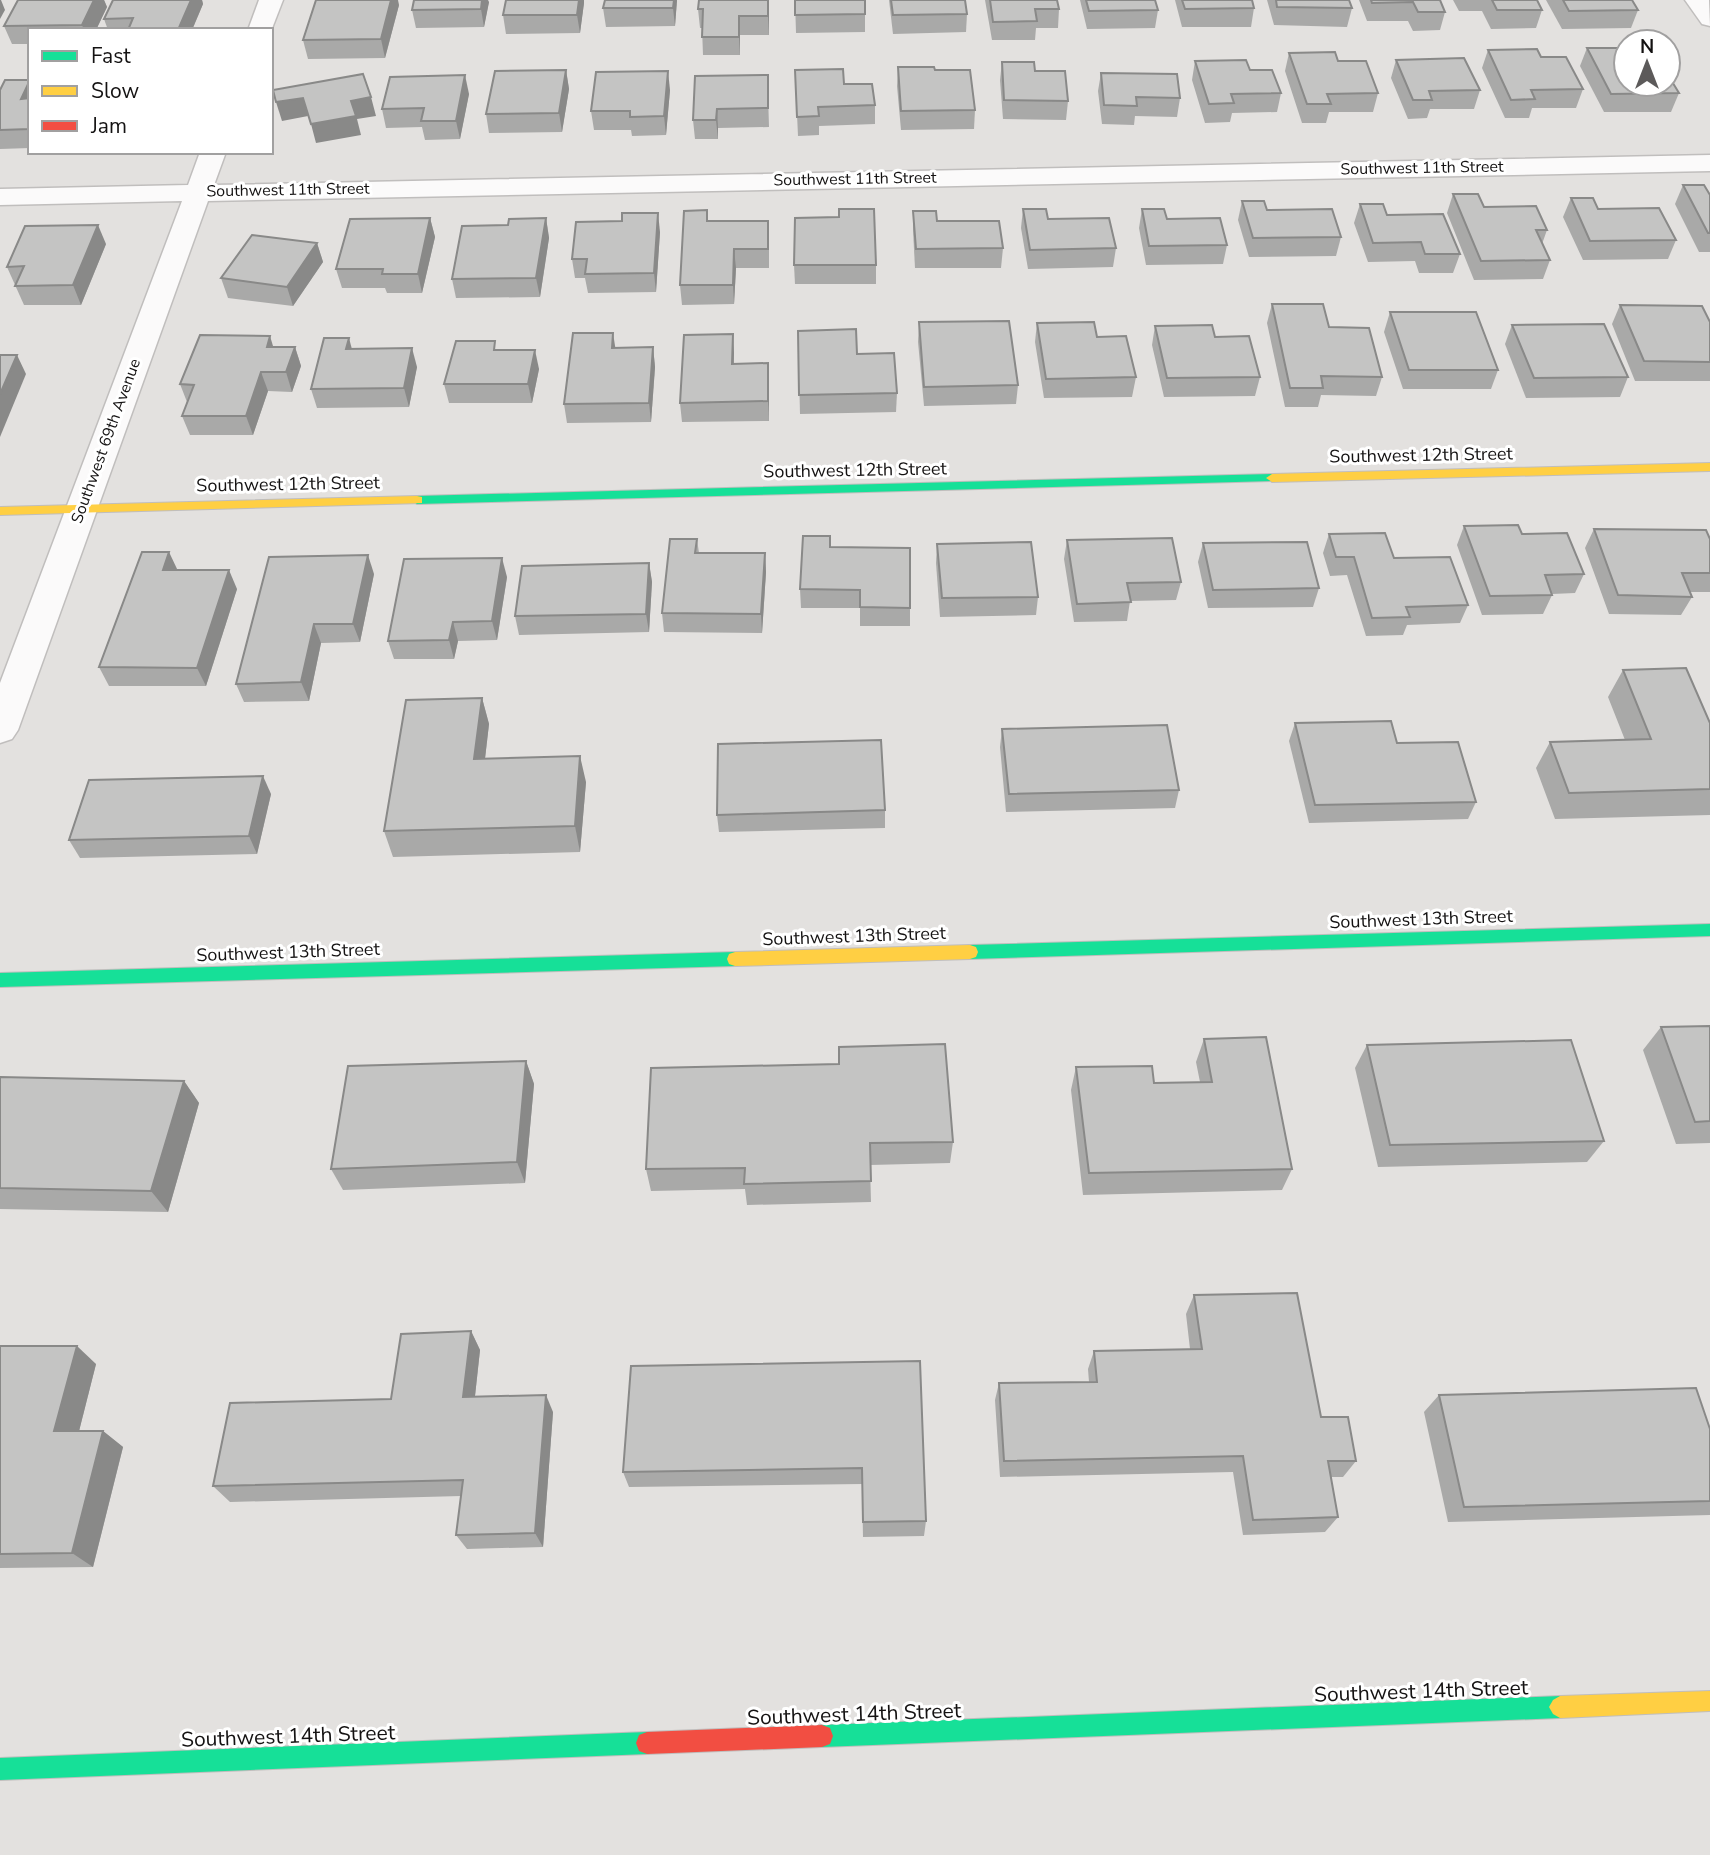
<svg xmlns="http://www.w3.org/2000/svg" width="1710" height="1855" font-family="'Nunito Sans',sans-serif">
  <rect width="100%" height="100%" fill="#e3e1df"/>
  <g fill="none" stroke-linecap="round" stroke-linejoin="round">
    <g stroke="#c0bebd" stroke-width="3">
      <g id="street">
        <polygon points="259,0 283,0 271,31 248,30"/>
        <polygon points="1685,0 1709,0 1710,26 1702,24"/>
        <polygon points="200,152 226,152 214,185 1710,155 1710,171 208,201 18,730 12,739 0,743 0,683 182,201 0,205 0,189 188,185"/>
      </g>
    </g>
    <g stroke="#c0bebd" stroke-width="2">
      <g id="fast">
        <polygon points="1272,474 1276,475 1276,481 417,504 411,500 417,496"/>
        <polygon points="1710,924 1710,936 970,959 964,957 962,952 964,947 970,945"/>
        <polygon points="735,952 741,954 743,959 741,964 735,966 0,987 0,973"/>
        <polygon points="1560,1696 1567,1700 1571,1707 1567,1714 1560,1718 822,1747 814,1744 811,1736 814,1728 822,1725"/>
        <polygon points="647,1732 655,1735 658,1743 655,1751 647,1754 0,1780 0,1758"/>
      </g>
    </g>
    <g stroke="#c0bebd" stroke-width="2">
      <g id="slow">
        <polygon points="1710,463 1710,471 1272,482 1266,478 1272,474"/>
        <polygon points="417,496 422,497 422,503 0,515 0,507"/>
        <polygon points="970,945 976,947 978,952 976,957 970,959 735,966 729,964 727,959 729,954 735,952"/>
        <polygon points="1710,1691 1710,1711 1560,1718 1553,1714 1549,1707 1553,1700 1560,1696"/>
      </g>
    </g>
    <g stroke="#c0bebd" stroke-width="2">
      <polygon id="jam" points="822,1725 830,1728 833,1736 830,1744 822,1747 647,1754 639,1751 636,1743 639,1735 647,1732"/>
    </g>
    <use href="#street" fill="#fbfafa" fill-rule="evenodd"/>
    <use href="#fast" fill="#16e098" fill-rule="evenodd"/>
    <use href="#slow" fill="#ffcf43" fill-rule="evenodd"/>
    <use href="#jam" fill="#f24e42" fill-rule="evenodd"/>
  </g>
  <g fill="#a9a9a8">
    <polygon points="18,0 104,0 107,7 96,30 30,30 30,44 12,44 4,26"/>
    <polygon points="113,0 202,0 203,4 192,30 108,30 104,19"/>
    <polygon points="677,0 675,26 606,27 603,8"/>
    <polygon points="769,0 769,35 740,35 740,55 703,55 702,28 700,28 698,9"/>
    <polygon points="795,0 865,14 865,32 796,33"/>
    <polygon points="889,0 965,0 967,14 966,32 893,34"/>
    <polygon points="985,0 1057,0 1059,9 1058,28 1036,28 1035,40 992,40"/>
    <polygon points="1080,0 1155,0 1158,10 1155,28 1087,29"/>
    <polygon points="1175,0 1252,0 1254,8 1251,27 1182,27"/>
    <polygon points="1267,0 1349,0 1352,8 1347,27 1274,25"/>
    <polygon points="1359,0 1440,0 1445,12 1440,30 1413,31 1408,21 1367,21"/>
    <polygon points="1453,0 1537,0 1542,10 1536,28 1491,29 1482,11 1459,11"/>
    <polygon points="1546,0 1632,0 1638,10 1631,28 1562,29"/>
    <polygon points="489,2 484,27 416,28 412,10"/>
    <polygon points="584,3 580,33 506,34 503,15"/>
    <polygon points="399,5 385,58 308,59 303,40"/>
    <polygon points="1587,48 1623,56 1679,93 1671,112 1604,112 1580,66"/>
    <polygon points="1488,50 1541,57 1583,89 1576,108 1532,108 1529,118 1505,118 1482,68"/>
    <polygon points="1289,53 1338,61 1378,93 1373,112 1329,112 1326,123 1302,123 1285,71"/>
    <polygon points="1396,60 1480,90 1474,109 1430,109 1427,118 1408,119 1391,78"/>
    <polygon points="1195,61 1250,70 1281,93 1277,112 1232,113 1230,122 1205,123 1192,80"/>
    <polygon points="1002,62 1035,71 1068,101 1066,120 1003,119 1000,80"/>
    <polygon points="898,67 935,70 975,110 974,129 901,130 897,86"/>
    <polygon points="566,70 569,89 562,132 489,133 486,114"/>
    <polygon points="795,70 844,84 875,105 875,124 819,126 819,135 798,136"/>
    <polygon points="1101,73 1180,98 1177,117 1135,116 1134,125 1102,124 1098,91"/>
    <polygon points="695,76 768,94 769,127 718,128 718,139 695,139 693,120"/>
    <polygon points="30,80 30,148 0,149 0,90"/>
    <polygon points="670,90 666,135 632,136 631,130 594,130 591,111"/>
    <polygon points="469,94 460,139 425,140 422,127 386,128 382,109"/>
    <polygon points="1683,185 1710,195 1710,252 1699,252 1675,204"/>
    <polygon points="1453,194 1547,230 1542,244 1550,260 1543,279 1474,280 1447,213"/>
    <polygon points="1571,198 1676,240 1668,259 1583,260 1563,217"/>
    <polygon points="1242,201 1341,237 1336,256 1249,257 1238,220"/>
    <polygon points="1360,204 1387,215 1460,254 1453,273 1419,273 1415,261 1368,262 1354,223"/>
    <polygon points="1023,209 1116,248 1113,267 1028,269 1021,228"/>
    <polygon points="1142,209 1227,245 1223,264 1146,265 1139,228"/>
    <polygon points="913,211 1003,248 1001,268 915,268 913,230"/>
    <polygon points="430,218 435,237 422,293 387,293 385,288 342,288 336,269"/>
    <polygon points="546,218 549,238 540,297 456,298 452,279 508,225"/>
    <polygon points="708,221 769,240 769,268 736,268 734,304 682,305 680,285"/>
    <polygon points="660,232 656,292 588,293 585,278 575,278 572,259"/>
    <polygon points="317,243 323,262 293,306 228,298 221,278"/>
    <polygon points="106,244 81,305 24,305 7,267"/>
    <polygon points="794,265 876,265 876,284 795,284"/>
    <polygon points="1272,304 1329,327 1382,377 1376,396 1321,395 1318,407 1285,407 1267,323"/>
    <polygon points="1620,305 1710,322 1710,381 1635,381 1612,324"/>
    <polygon points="1390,312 1498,370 1491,389 1403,389 1384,332"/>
    <polygon points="919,322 1018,385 1016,404 924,406 918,342"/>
    <polygon points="1037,323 1136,377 1132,397 1044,398 1035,342"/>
    <polygon points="1512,325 1628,377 1620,397 1526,398 1505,344"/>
    <polygon points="1155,326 1215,337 1260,377 1255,396 1164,397 1152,345"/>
    <polygon points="798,331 857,354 897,393 896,412 800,414"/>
    <polygon points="733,334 734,364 768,363 769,421 682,422 680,403"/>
    <polygon points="273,347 295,347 301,366 292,392 268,391 253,435 190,435 182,416 187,402 180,384"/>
    <polygon points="653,347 655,367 651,422 567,423 564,404 615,348"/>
    <polygon points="352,349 417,367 409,407 317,408 311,389"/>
    <polygon points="497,350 539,369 532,403 449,403 444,384"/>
    <polygon points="1464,526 1522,534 1584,574 1575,593 1552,594 1552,595 1543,614 1482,615 1457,545"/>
    <polygon points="1594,529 1710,539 1710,592 1690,592 1692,597 1681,615 1609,614 1585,548"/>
    <polygon points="1329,534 1394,558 1468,605 1460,623 1407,625 1403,635 1366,636 1347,575 1330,576 1323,553"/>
    <polygon points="697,539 699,553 765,553 766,572 762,633 664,632 662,613"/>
    <polygon points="1067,540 1181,582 1176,600 1130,601 1127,621 1074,622 1064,559"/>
    <polygon points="1203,543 1319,588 1313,607 1208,608 1198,562"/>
    <polygon points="937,544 1038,597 1036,615 940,617 936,563"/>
    <polygon points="830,547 910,608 910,626 860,626 860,608 801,608 800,589"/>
    <polygon points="649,563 652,582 649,632 519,635 515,616"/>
    <polygon points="178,570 237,589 206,686 109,686 99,667"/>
    <polygon points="374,574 360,642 321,643 309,701 244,702 236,684"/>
    <polygon points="507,577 497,640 458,641 454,659 394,659 388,641"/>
    <polygon points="1623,670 1710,723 1710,815 1555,819 1536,768 1550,742 1625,740 1608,697"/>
    <polygon points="482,698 489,724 485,758 586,782 580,852 393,857 384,831"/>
    <polygon points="1295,723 1476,802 1468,819 1309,823 1289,741"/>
    <polygon points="1002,729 1179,790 1175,808 1006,812 1000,747"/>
    <polygon points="271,794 257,854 80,858 69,840"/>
    <polygon points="885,810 885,828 719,832 717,815"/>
    <polygon points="1710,1026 1710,1143 1676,1144 1643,1050 1661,1027"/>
    <polygon points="1204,1039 1292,1169 1282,1190 1083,1195 1071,1090 1076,1067 1154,1083 1200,1082 1196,1062"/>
    <polygon points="1367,1045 1604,1141 1587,1162 1378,1167 1355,1068"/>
    <polygon points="839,1047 953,1142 950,1163 870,1165 871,1202 747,1205 745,1189 651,1191 646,1169 839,1064"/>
    <polygon points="526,1061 534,1084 525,1183 343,1190 331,1169"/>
    <polygon points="0,1077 184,1081 199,1103 168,1212 0,1209"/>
    <polygon points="1194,1295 1321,1417 1356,1461 1343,1477 1331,1477 1338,1517 1325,1532 1243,1535 1233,1472 1000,1477 995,1400 999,1383 1089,1382 1088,1369 1094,1351 1190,1349 1186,1314"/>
    <polygon points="471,1331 480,1350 475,1396 553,1412 543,1547 467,1549 456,1535 461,1496 230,1502 213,1486 391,1399"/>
    <polygon points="0,1346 96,1364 79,1431 103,1431 123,1447 93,1567 0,1568"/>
    <polygon points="920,1361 926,1521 924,1536 863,1537 862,1484 629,1487 623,1472"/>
    <polygon points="1439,1395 1710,1501 1710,1515 1448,1522 1424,1412"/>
  </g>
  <g fill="#898988">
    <polygon points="0,0 1,0 5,10 0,19"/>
    <polygon points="94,0 104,0 107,7 96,30 84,30 82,25"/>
    <polygon points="191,0 202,0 203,4 192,30 178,30"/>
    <polygon points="391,0 398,0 399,5 385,58 381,39"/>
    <polygon points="482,0 488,0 489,2 484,27 481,9"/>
    <polygon points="579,0 584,0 584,3 580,33 577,15"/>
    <polygon points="674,0 677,0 675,26 673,8"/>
    <polygon points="768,0 769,0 769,35 768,16"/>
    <polygon points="739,16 740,35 740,55 739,37"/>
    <polygon points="566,70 569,89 562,132 559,113"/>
    <polygon points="668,71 670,90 666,135 664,116"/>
    <polygon points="465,75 469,94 460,139 456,121"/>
    <polygon points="30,81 30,116 21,99"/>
    <polygon points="371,97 376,116 357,119 361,135 316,143 311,124 351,101"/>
    <polygon points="303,98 308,116 282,121 276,102"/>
    <polygon points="717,109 718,128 718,139 716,120"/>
    <polygon points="658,213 660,232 656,292 654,273"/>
    <polygon points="430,218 435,237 422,293 418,274"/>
    <polygon points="546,218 549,238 540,297 536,278"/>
    <polygon points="98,225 106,244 81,305 73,285"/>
    <polygon points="317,243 323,262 293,306 287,287"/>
    <polygon points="734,249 736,268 734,304 733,285"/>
    <polygon points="613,333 616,352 612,348"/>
    <polygon points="733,334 734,353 733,383 732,364"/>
    <polygon points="270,336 276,356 267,347"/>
    <polygon points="349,338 354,357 346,349"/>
    <polygon points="295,347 301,366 292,392 286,372"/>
    <polygon points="653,347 655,367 651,422 649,403"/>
    <polygon points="412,348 417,367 409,407 404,388"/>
    <polygon points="535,350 539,369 532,403 528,384"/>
    <polygon points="17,355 26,374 0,437 0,394"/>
    <polygon points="768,363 769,382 769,421 768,401"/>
    <polygon points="261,372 268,391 253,435 246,416"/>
    <polygon points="169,552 178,571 163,570"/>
    <polygon points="765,553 766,572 762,633 761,614"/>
    <polygon points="368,555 374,574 360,642 353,624"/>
    <polygon points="502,558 507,577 497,640 492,621"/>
    <polygon points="649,563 652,582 649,632 646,614"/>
    <polygon points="229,570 237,589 206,686 197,668"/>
    <polygon points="453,622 458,641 454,659 449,640"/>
    <polygon points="314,624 321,643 309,701 301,682"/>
    <polygon points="482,698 489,724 482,785 474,759"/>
    <polygon points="580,756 586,782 580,852 575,826"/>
    <polygon points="263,776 271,794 257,854 249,836"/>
    <polygon points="526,1061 534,1084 525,1183 517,1162"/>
    <polygon points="184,1081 199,1103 168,1212 151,1191"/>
    <polygon points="471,1331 480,1350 473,1414 463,1397"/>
    <polygon points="77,1346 96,1364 75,1447 54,1431"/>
    <polygon points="546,1395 553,1412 543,1547 535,1533"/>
    <polygon points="103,1431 123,1447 93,1567 72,1553"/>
  </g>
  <g fill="#c4c4c3" stroke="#898988" stroke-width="2">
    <polygon points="18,0 94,0 82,25 4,26"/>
    <polygon points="113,0 191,0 178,30 128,30 133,18 104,19"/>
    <polygon points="316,0 391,0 381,39 303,40"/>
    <polygon points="414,0 482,0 481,9 412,10"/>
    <polygon points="506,0 579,0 577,15 503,15"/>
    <polygon points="605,0 674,0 673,8 603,8"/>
    <polygon points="699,0 768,0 768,16 739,16 739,37 702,37 703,9 698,9"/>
    <polygon points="795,0 865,0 865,14 795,15"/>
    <polygon points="891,0 965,0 967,14 893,15"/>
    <polygon points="990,0 1057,0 1059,9 1035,9 1037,21 993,22"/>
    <polygon points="1086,0 1155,0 1158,10 1089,11"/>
    <polygon points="1182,0 1252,0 1254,8 1185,9"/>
    <polygon points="1276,0 1349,0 1352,8 1277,7"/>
    <polygon points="1371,0 1440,0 1445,12 1418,12 1413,2 1372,3"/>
    <polygon points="1492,0 1537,0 1542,10 1497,10"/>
    <polygon points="1563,0 1632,0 1638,10 1569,11"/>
    <polygon points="1587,48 1619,48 1623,56 1626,56 1626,84 1668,84 1668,75 1679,93 1611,94"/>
    <polygon points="1537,49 1541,57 1566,57 1583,89 1531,90 1535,99 1511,100 1488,50"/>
    <polygon points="1335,52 1338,61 1366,61 1378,93 1327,94 1331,104 1307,104 1289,53"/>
    <polygon points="1464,58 1480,90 1429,91 1432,100 1413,100 1396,60"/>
    <polygon points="1246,60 1250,70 1272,70 1281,93 1231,94 1234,103 1209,104 1195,61"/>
    <polygon points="1002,62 1034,62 1035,71 1065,71 1068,101 1004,100"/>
    <polygon points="898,67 934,67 935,70 970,70 975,110 901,111"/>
    <polygon points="843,69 844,84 872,84 875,105 818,107 819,116 797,117 795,70"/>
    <polygon points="566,70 559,113 486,114 495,71"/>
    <polygon points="668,71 664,116 630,117 630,111 591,111 596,72"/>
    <polygon points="1101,73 1177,74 1180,98 1136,97 1137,106 1104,105"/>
    <polygon points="363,74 371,97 351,101 356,116 311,124 303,98 276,102 273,90"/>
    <polygon points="465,75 456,121 421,121 424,108 382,109 390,77"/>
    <polygon points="768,75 768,108 717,109 716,120 693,120 695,76"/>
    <polygon points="5,80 30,80 21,99 30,98 30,129 0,130 0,90"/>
    <polygon points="1683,185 1704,185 1710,195 1710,233 1708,233"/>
    <polygon points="1453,194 1478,194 1484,207 1536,206 1547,230 1536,230 1550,260 1481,261"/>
    <polygon points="1571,198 1593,198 1598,209 1659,208 1676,240 1590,241"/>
    <polygon points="1242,201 1264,201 1267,210 1332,209 1341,237 1253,238"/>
    <polygon points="1360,204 1383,204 1387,215 1443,214 1460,254 1425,254 1421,242 1373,243"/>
    <polygon points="839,209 874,209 876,265 794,265 795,218 839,217"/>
    <polygon points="1023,209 1046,209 1048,219 1109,218 1116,248 1030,250"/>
    <polygon points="1142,209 1164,209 1167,219 1220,218 1227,245 1149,246"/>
    <polygon points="707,210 707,221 768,221 768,249 734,249 733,285 680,285 684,211"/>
    <polygon points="913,211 936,211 937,221 999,221 1003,248 916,249"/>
    <polygon points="622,213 658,213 654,273 585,274 587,259 572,259 576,222 622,221"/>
    <polygon points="430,218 418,274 382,274 383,269 336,269 350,219"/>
    <polygon points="546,218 536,278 452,279 462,226 508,225 509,219"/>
    <polygon points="98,225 73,285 15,286 24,266 7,267 25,226"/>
    <polygon points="252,235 317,243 287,287 221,278"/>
    <polygon points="1272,304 1323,304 1329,327 1369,328 1382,377 1321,376 1323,388 1290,388"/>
    <polygon points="1620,305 1702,306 1710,322 1710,362 1644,361"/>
    <polygon points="1390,312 1476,312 1498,370 1409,370"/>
    <polygon points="1009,321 1018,385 924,387 919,322"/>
    <polygon points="1094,322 1097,337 1126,336 1136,377 1046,379 1037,323"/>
    <polygon points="1604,324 1628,377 1534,378 1512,325"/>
    <polygon points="1212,325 1215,337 1249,336 1260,377 1167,378 1155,326"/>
    <polygon points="856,329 857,354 894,353 897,393 799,395 798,331"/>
    <polygon points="573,333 613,333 612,348 653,347 649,403 564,404"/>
    <polygon points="733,334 732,364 768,363 768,401 680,403 684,335"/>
    <polygon points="200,335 270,336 267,347 295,347 286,372 261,372 246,416 182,416 194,385 180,384"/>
    <polygon points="324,338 349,338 346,349 412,348 404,388 311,389"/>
    <polygon points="456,341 495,341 494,350 535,350 528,384 444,384"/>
    <polygon points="0,355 17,355 0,394"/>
    <polygon points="1518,525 1522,534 1567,533 1584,574 1545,575 1552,595 1490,596 1464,526"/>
    <polygon points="1594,529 1706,530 1710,539 1710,573 1682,573 1692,597 1618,595"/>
    <polygon points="1385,533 1394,558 1450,557 1468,605 1406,607 1410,617 1372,618 1354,557 1336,557 1329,534"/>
    <polygon points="803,536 830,536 830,547 910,548 910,608 860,607 860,590 800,589"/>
    <polygon points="1172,538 1181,582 1127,583 1131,602 1077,604 1067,540"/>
    <polygon points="670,539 697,539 695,553 765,553 761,614 662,613"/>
    <polygon points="1031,542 1038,597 942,598 937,544"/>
    <polygon points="1307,542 1319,588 1213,590 1203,543"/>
    <polygon points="142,552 169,552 163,570 229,570 197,668 99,667"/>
    <polygon points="368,555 353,624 314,624 301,682 236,684 269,557"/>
    <polygon points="502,558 492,621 453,622 449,640 388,641 404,559"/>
    <polygon points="649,563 646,614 515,616 522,566"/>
    <polygon points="1686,668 1710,723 1710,789 1569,793 1550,742 1651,739 1623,670"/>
    <polygon points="482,698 474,759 580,756 575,826 384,831 406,700"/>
    <polygon points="1391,721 1397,743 1458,742 1476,802 1315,805 1295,723"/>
    <polygon points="1167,725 1179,790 1009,794 1002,729"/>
    <polygon points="881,740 885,810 717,815 718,744"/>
    <polygon points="263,776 249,836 69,840 89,780"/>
    <polygon points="1710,1026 1710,1121 1695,1122 1661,1027"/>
    <polygon points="1266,1037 1292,1169 1089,1173 1076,1067 1152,1066 1154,1083 1212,1082 1204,1039"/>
    <polygon points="1571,1040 1604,1141 1390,1145 1367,1045"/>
    <polygon points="945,1044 953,1142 870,1143 871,1181 744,1184 745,1168 646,1169 651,1068 839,1064 839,1047"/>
    <polygon points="526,1061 517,1162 331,1169 348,1066"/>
    <polygon points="0,1077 184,1081 151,1191 0,1188"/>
    <polygon points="1297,1293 1321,1417 1348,1417 1356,1461 1328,1461 1338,1517 1253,1520 1243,1456 1004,1461 999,1383 1097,1382 1094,1351 1202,1349 1194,1295"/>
    <polygon points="471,1331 463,1397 546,1395 535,1533 456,1535 463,1480 213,1486 230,1403 391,1399 401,1334"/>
    <polygon points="0,1346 77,1346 54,1431 103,1431 72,1553 0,1554"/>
    <polygon points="920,1361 926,1521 863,1522 862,1468 623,1472 631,1366"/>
    <polygon points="1696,1388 1710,1429 1710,1501 1464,1507 1439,1395"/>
  </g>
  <g text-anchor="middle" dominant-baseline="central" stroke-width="6" stroke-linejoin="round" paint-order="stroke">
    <g font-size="16" fill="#141212" stroke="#fff">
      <text transform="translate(1422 168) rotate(-1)">Southwest 11th Street</text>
      <text transform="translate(855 179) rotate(-1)">Southwest 11th Street</text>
      <text transform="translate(288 190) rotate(-1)">Southwest 11th Street</text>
      <text transform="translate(106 441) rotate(-70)">Southwest 69th Avenue</text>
    </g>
    <g font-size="18" fill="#141212" stroke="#fff">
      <text transform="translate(1421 455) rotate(-1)">Southwest 12th Street</text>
      <text transform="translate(855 470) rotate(-1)">Southwest 12th Street</text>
      <text transform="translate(288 484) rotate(-1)">Southwest 12th Street</text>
      <text transform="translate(1421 919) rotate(-2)">Southwest 13th Street</text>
      <text transform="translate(854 936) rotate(-2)">Southwest 13th Street</text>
      <text transform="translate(288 952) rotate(-2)">Southwest 13th Street</text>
    </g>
    <g font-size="21" fill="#141212" stroke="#fff">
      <text transform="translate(1421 1691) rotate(-2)">Southwest 14th Street</text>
      <text transform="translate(854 1714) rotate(-2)">Southwest 14th Street</text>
      <text transform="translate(288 1736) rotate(-2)">Southwest 14th Street</text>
    </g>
  </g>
  <rect x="28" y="28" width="245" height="126" fill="#ffffff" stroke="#a1a0a0" stroke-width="2"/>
  <rect x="42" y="51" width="35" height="10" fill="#16e098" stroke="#a1a0a0" stroke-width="2"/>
  <text x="91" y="63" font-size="21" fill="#141212">Fast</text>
  <rect x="42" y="86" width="35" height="10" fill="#ffcf43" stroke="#a1a0a0" stroke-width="2"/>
  <text x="91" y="98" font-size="21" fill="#141212">Slow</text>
  <rect x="42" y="121" width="35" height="10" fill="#f24e42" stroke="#a1a0a0" stroke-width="2"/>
  <text x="91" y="133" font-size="21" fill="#141212">Jam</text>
  <g transform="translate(1647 63)"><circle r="33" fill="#ffffff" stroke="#a1a0a0" stroke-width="2"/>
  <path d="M0-5L12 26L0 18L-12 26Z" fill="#5c5a5a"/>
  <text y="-10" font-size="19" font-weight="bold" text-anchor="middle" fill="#141212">N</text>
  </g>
</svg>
